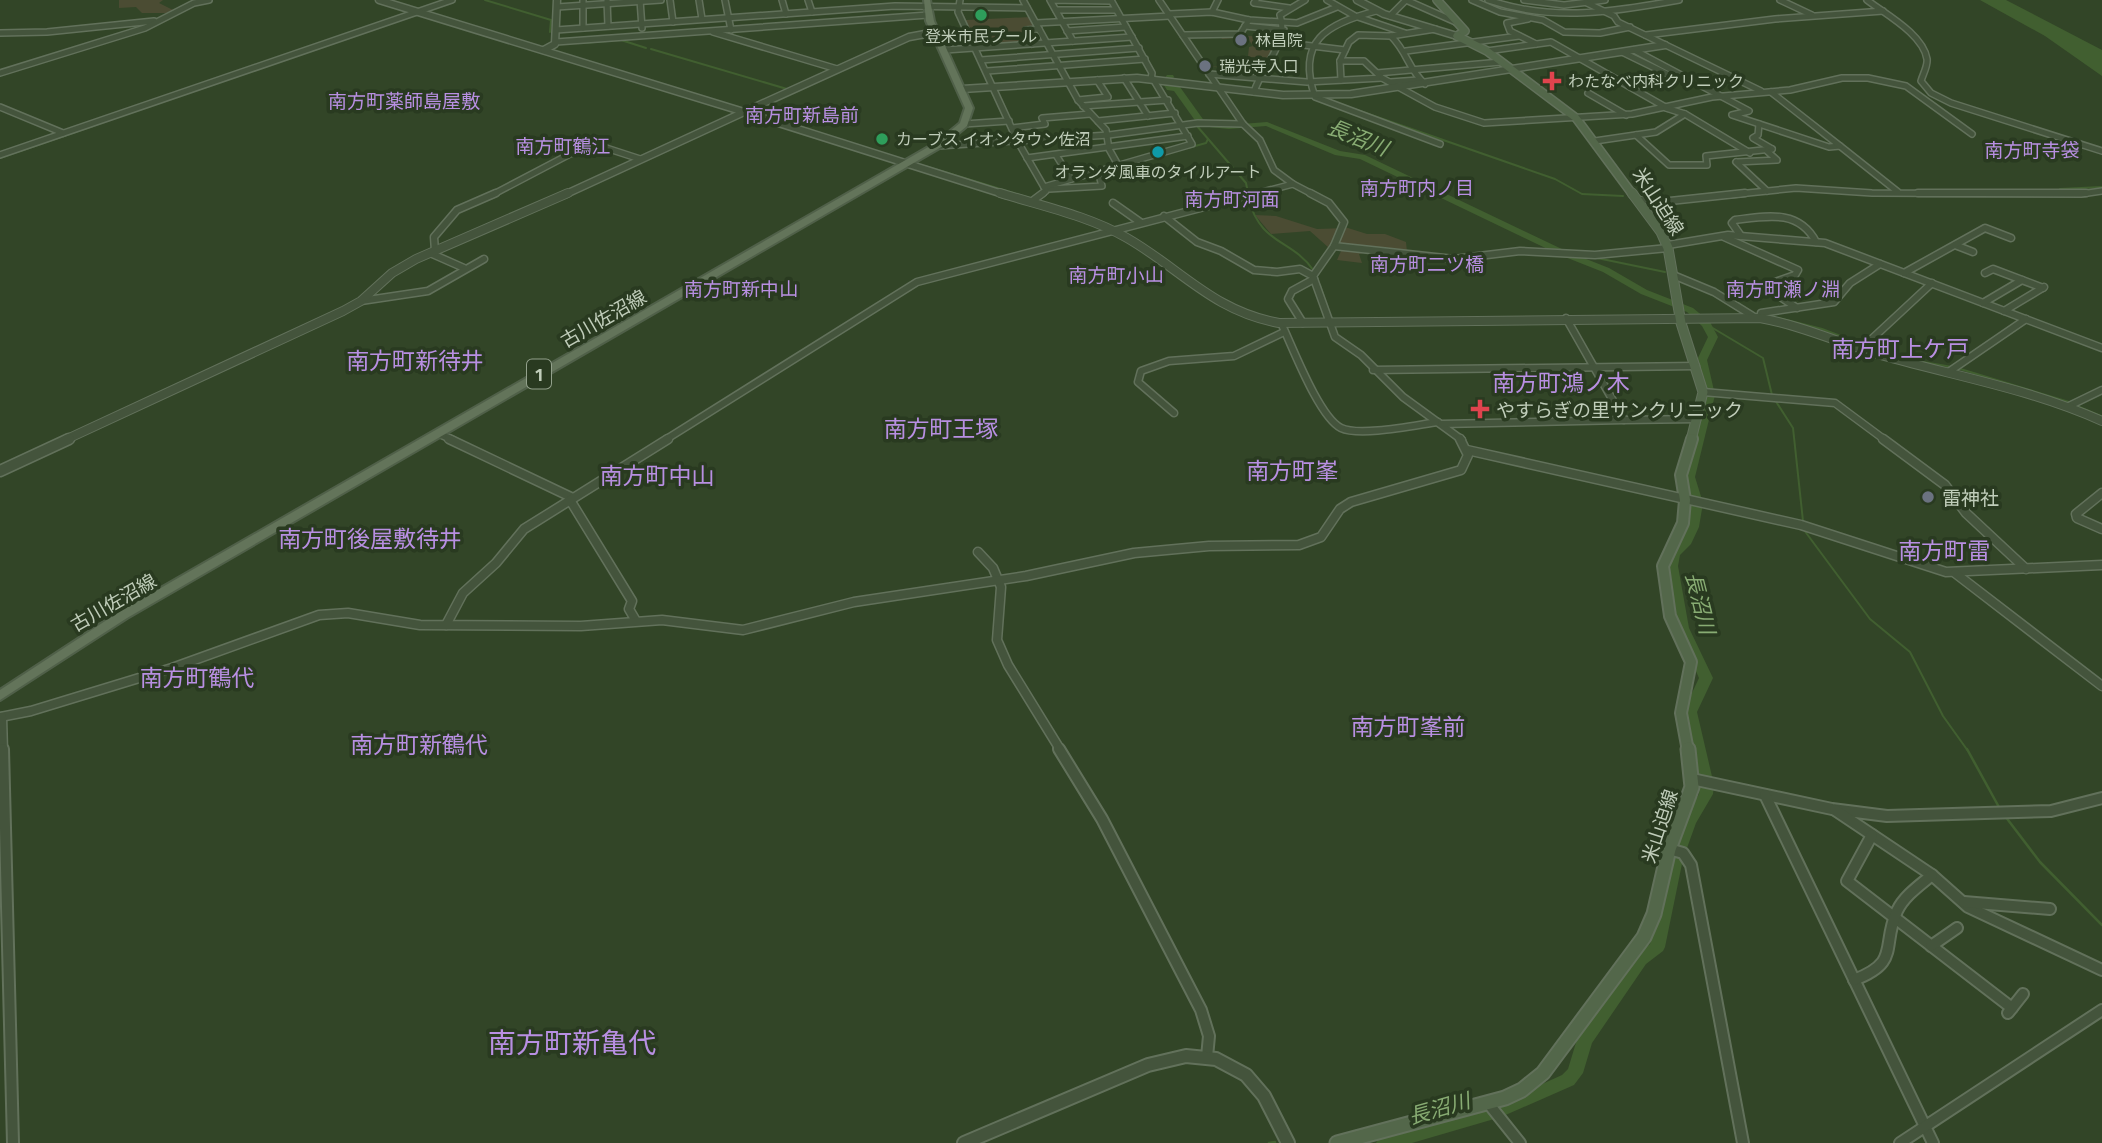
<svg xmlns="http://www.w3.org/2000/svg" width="2102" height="1143" font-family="'Titillium Web','Noto Sans JP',sans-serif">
  <rect width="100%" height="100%" fill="#324527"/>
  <g fill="#4b4c33">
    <polygon points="119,0 163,0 159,3 173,10 166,13 142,13 136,7 119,8"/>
    <polygon points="960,8 966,20 1030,17 1034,26 1023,27 1030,42 977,47"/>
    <polygon points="1219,34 1280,38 1263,65 1206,67 1256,63 1260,60 1248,56 1249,47 1253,46 1247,37 1222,39"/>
    <polygon points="1255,215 1276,216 1317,229 1348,228 1367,234 1385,234 1406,242 1407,252 1380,249 1359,254 1362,263 1337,260 1341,251 1329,248 1310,231 1271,234"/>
  </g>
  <polygon fill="#415f30" points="1980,0 2006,0 2102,50 2102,76 2045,36"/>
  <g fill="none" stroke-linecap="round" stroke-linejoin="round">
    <g stroke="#415f30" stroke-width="2">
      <polyline points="485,0 551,20 550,32"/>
      <polyline points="582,43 621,40 646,48"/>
      <polyline points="651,49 787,89"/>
      <polyline points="1340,104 1555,179 1582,194 1623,196"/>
      <polyline points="1197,126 1246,183 1248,193"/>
      <polyline points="1188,148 1206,143 1208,139"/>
      <polyline points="0,158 93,126"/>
      <polyline points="925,166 1030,198"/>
      <polyline points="2060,189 2102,187"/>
      <polyline points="1697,195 1724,192"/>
      <path d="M1248,198C1262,247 1290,237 1314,271"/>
      <polyline points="1597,258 1665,272"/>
      <polyline points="1320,285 1331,318"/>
      <polyline points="1779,318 1822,329 1864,345"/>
      <polyline points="1706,324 1763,358 1772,395"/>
      <polyline points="1869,347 1904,357"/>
      <polyline points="1923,362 1952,367"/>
      <polyline points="1957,368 2069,402"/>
      <polyline points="1775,400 1793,428 1803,521"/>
      <polyline points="2077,406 2101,416"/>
      <polyline points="1804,530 1870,619 1910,652 1943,716 1968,751"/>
    </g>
    <g stroke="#415f30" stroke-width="2.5">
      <polyline points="1967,749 2000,809"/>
      <polyline points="2005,816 2040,862 2102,925"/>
      <polyline points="1269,1143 1275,1142"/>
    </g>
    <polygon fill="#415f30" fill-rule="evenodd" points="1167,75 1173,75 1174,77 1170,82 1173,86 1180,87 1205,122 1229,125 1267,122 1340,151 1365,155 1566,251 1609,268 1647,290 1693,308 1710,322 1718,337 1707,360 1715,395 1695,477 1703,503 1699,527 1691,544 1680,555 1678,566 1689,628 1713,678 1697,712 1714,785 1713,794 1696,823 1683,859 1665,947 1663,951 1646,964 1592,1043 1583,1073 1574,1085 1501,1117 1412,1143 1376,1143 1379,1138 1385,1135 1498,1104 1562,1075 1568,1069 1578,1036 1634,956 1650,944 1669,859 1682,823 1699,794 1700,785 1683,712 1699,678 1677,628 1666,566 1668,554 1680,542 1687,527 1691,503 1683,477 1705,395 1697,360 1708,337 1702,326 1687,312 1641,294 1603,272 1560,255 1360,159 1335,155 1266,126 1229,129 1199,126 1174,91 1167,90 1162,82"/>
    <g stroke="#62715b" stroke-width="8">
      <g id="minor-far3">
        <polyline points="583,0 583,28"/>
        <polyline points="607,0 608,26"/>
        <polyline points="640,0 642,28"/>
        <polyline points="670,0 673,22"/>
        <polyline points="699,0 702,19"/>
        <polyline points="725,0 731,30"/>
        <polyline points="782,0 786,14"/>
        <polyline points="808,0 812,12"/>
        <polyline points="960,0 958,12 1018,142 1044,187"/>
        <polyline points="1023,0 1078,100 1106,130 1109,149 1118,165"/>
        <polyline points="1111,0 1152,73 1151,79"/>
        <polyline points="1159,0 1243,124 1260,140 1274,170 1293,184"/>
        <polyline points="1256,0 1254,3 1289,8"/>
        <polyline points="1327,0 1355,16 1405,33"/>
        <polyline points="1406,0 1458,23"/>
        <polyline points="1472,0 1500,12 1543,20 1564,32 1600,33 1630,27"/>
        <path d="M1488,0C1553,22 1613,12 1679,0"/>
        <polyline points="1524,0 1564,5 1605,0"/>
        <polyline points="1780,0 1812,15"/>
        <path d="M1867,0C1885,14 1923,34 1927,59C1928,66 1923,74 1921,81L1931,93L1951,103L2102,151"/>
        <polyline points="1587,3 1614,16 1618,22 1761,91"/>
        <polyline points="557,7 661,0"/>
        <polyline points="1056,10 1116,10"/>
        <path d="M1376,11C1326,24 1296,41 1315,97L1440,144"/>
        <polyline points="1212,12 1218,0"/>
        <polyline points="1169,14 1212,12 1249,20 1297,23 1337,7"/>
        <polyline points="1390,16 1406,0"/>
        <polyline points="1528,19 1507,23 1510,31 1536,44"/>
        <polyline points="1036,23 1170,16"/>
        <polyline points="1245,26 1284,30"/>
        <polyline points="556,30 895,6 1027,8"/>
        <polyline points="1067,31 1126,27"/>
        <polyline points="713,32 837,69"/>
        <polyline points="0,33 47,32 154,21"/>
        <polyline points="1183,35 1240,34 1249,20"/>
        <polyline points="1646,35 1775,19 1883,11"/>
        <path d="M1391,36C1408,53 1408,69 1425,84"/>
        <polyline points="1073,41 1050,0 1111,1"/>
        <polyline points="556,42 928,15"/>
        <polyline points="1279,42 1345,50"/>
        <polyline points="1032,44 1026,30 1039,29"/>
        <polyline points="945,50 1132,37"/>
        <polyline points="1634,50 1749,111 1732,115 1829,147 1840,146 1898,192"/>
        <polyline points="1406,51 1519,36"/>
        <polyline points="1487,51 1551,42 1667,108"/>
        <polyline points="1622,52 1667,74"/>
        <polyline points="981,60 1139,48"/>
        <polyline points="1340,61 1341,80"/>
        <polyline points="987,71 1145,59"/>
        <polyline points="0,73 145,28 194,3 209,0"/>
        <polyline points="1377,73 1501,62"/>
        <polyline points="1209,74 1307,82 1382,78 1364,61 1340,61 1349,42 1358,35 1391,36 1435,29"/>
        <polyline points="1124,78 1148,116"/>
        <polyline points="1382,78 1435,107 1484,123 1632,114 1712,97 1790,90 1842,78 1868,78 1906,86 1972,134"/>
        <polyline points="1390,82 1418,80"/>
        <path d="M1254,92C1262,66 1289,43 1280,15L1305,0"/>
        <polyline points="1771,92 1840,146"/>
        <polyline points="1588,93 1626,115"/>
        <polyline points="1078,100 1108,97 1097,80"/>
        <polyline points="1083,106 1168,100"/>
        <polyline points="0,107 63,133"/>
        <polyline points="1685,114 1750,153"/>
        <polyline points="1098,121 1175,113"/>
        <polyline points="964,124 1009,121"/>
        <polyline points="1759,124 1758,135 1753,138 1772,149"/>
        <polyline points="1012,128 1045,124 1042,118 1090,114"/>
        <polyline points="1636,135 1669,165 1707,165 1706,156 1772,149"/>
        <polyline points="1595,141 1656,132 1685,114 1666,108"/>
        <polyline points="938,146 1109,135 1198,123 1243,124"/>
        <polyline points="0,155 452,0"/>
        <polyline points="1056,155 1071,179"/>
        <polyline points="1027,158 1188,136"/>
        <polyline points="1736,162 1767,191"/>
        <polyline points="1737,162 1777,160 1767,151"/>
        <polyline points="1049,189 1102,186 1099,175 1107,172"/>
        <polyline points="492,195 570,154 600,146 640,159"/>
        <polyline points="1041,195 1046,191 1044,187 1192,144 1153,79"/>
        <polyline points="1251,195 1293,184 1314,195"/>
        <polyline points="1728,195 1796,188 1872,193 2081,194 2102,191"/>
      </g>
    </g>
    <g stroke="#62715b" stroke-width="9">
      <g id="minor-far2">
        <polyline points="1310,193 1329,203 1344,222 1334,246 1313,276"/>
        <polyline points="1918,193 2086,193"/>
        <polyline points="1638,200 1670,201 1745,193"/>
        <polyline points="1031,202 1043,193"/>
        <polyline points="1113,203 1140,222"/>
        <polyline points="1164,216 1197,242 1221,251 1254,270 1277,272 1300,269 1313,276 1335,337 1361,355 1403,397 1462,440"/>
        <path d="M1741,236L1732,223L1735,220C1767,216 1799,209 1816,242"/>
        <polyline points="1724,237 1798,270 1795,275 1764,286 1797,308"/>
        <polyline points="1668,245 1728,235 1825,243 2102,348"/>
        <polyline points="1955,245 1973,252"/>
        <polyline points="1334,246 1454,259 1520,251 1595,255 1668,248"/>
        <polyline points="435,251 434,237 457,210 496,193"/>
        <polyline points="430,253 464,268"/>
        <polyline points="1904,273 1985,228 2011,238"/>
        <polyline points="1985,273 1993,269 2043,288"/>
        <polyline points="1673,275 1714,292 1756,318"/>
        <polyline points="361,301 428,291 484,259"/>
        <polyline points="1983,303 2022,280"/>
        <polyline points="2004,311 2044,287"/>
        <polyline points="1566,318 1624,420 1697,419"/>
        <polyline points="1760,318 1761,313 1834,302 1850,283 1880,264"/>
        <polyline points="1303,323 1288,299 1292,291 1314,279"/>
        <path d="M1282,325C1293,348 1319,417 1341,428C1360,437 1416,425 1438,422"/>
        <polyline points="1862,348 1932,283"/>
        <polyline points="1373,370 1696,366"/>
        <polyline points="1950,371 2026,319"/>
        <polyline points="1703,392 1835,403 1885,440"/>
        <polyline points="2069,406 2102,390"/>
        <polyline points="1174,413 1138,382 1141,371 1169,361 1234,356 1284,332"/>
        <polyline points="1441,424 1624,420"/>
        <polyline points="437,433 453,440"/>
        <polyline points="665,440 917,282 1258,193"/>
      </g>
    </g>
    <g stroke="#62715b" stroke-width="11">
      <g id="minor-far1">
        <polyline points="449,439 573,498"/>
        <polyline points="1883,439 1945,485 1966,513 2026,569"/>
        <polyline points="1467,450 1801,525 1946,572 2102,565"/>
        <polyline points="2102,493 2076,514 2077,518 2102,529"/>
        <polyline points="570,500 632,601 629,609 636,621"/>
        <polyline points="978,552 993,568 1001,587 997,640 1008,665 1061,751"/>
        <polyline points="1955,573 2102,686"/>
        <polyline points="446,625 463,593 496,563 524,529 668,439"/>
        <polyline points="0,717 31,711 172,668 319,615 348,613 420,625 581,626 662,620 743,630 854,602 1026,576 1134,553 1209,546 1299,545 1321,537 1340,509 1351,502 1461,470 1468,455 1460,439"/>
        <polyline points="2,717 3,751"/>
      </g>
    </g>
    <g stroke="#62715b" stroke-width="14">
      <g id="minor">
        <polyline points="3,749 13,1143"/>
        <polyline points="1059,749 1102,819 1201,1010 1209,1036 1207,1057"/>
        <polyline points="1692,779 1832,809 1887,816 2051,811 2102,798"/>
        <polyline points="1765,795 1933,1143"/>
        <polyline points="1835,810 1932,875 1968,907 2102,970"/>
        <polyline points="1872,835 1847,881 2012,1008"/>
        <polyline points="1669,849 1683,853 1691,865 1743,1143"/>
        <polyline points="1964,902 2050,909"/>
        <polyline points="1931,946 1957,928"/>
        <path d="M1854,980C1901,962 1881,947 1897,911C1904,896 1920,885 1932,875"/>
        <polyline points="2008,1013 2023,994"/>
        <polyline points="1488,1103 1520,1143"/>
        <polyline points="1900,1143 2102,1010"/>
      </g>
    </g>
    <g stroke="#62715b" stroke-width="9">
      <g id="tertiary-far3">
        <polyline points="379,0 744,112"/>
        <polyline points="1357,0 1384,14 1457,36"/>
        <polyline points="936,32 909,37 744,112 1006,195"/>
        <polyline points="544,50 555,44 557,0"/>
        <polyline points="962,89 1137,78 1283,95 1351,94 1665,45"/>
        <polyline points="564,195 744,112"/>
      </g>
    </g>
    <g stroke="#62715b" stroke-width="10">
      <g id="tertiary-far2">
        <path d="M1000,193C1042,206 1089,216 1127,238C1181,269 1213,311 1279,323L1760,318C1804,326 1844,345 1888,357C1960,377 2033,390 2102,421"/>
        <polyline points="65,440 343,311 361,301 392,273 416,259 568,193"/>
      </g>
    </g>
    <g stroke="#62715b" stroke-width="13">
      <polyline id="tertiary-far1" points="0,471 69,439"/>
    </g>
    <g stroke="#62715b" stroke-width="16">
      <polyline id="tertiary" points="964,1143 1148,1065 1186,1056 1216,1059 1246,1075 1264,1096 1288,1143"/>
    </g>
    <g stroke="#62715b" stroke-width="10">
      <g id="secondary-far3">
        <polyline points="1437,0 1465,31 1457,36"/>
        <polyline points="1457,36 1487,51 1576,118 1633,195"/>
      </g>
    </g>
    <g stroke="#62715b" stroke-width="11">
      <polyline id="secondary-far2" points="1632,193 1661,232 1668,248 1681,323 1703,392 1691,440"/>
    </g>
    <g stroke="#62715b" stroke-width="14">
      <polyline id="secondary-far1" points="1688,751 1681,713 1691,662 1670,616 1663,566 1683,523 1685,500 1681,475 1692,439"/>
    </g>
    <g stroke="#62715b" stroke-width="17">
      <polyline id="secondary" points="1337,1143 1505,1098 1522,1090 1543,1073 1644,937 1654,914 1669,849 1692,787 1688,749"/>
    </g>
    <g stroke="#506049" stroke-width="4">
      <polygon id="primary" points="924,0 930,0 934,21 973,108 967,126 943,146 127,618 0,700 0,690 119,612 937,142 960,123 965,108 926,21"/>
    </g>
    <use href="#minor-far3" stroke="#44543c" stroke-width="5"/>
    <use href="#minor-far2" stroke="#44543c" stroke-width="6"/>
    <use href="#minor-far1" stroke="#44543c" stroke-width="8"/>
    <use href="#minor" stroke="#44543c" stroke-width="10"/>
    <use href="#tertiary-far3" stroke="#44543c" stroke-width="6"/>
    <use href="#tertiary-far2" stroke="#44543c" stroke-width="8"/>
    <use href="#tertiary-far1" stroke="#44543c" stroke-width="10"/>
    <use href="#tertiary" stroke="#44543c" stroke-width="12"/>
    <use href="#secondary-far3" stroke="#53674a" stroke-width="7"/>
    <use href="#secondary-far2" stroke="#53674a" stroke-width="9"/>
    <use href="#secondary-far1" stroke="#53674a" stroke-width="10"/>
    <use href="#secondary" stroke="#53674a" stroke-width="13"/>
    <use href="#primary" fill="#63745a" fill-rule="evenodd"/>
  </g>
  <g fill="#2e9e5b" stroke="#293a20" stroke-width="2.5">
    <circle cx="981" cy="15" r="7"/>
    <circle cx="882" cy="139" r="7"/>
  </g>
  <g fill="#6b7280" stroke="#293a20" stroke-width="2.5">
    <circle cx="1241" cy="40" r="7"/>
    <circle cx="1205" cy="66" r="7"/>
    <circle cx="1928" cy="497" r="7"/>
  </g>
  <g fill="#e0444e" stroke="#293a20" stroke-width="2.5">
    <path d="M1548.5 70.5h7v7h7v7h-7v7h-7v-7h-7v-7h7z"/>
    <path d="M1476.5 398.5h7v7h7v7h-7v7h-7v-7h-7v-7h7z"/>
  </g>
  <circle fill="#0f9aa8" stroke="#293a20" stroke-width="2.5" cx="1158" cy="152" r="7"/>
  <g text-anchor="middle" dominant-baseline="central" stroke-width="7" stroke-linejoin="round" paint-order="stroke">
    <g font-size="16" fill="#c0cdba" stroke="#293a20" text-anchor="start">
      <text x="981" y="36" text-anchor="middle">登米市民プール</text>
      <text x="1255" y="40">林昌院</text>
      <text x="1219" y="66">瑞光寺入口</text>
      <text x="1568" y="81">わたなべ内科クリニック</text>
      <text x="896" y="139">カーブス イオンタウン佐沼</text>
      <text x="1158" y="172" text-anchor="middle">オランダ風車のタイルアート</text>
    </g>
    <rect fill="#293a20" stroke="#93a18c" stroke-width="2" x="527" y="359.5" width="24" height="29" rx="5"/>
    <g font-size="18" font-weight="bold" fill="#c0cdba">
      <text x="539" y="374">1</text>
    </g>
    <g font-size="19" fill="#b88fe2" stroke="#293a20">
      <text x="404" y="100">南方町薬師島屋敷</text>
      <text x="802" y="114">南方町新島前</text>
      <text x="563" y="145">南方町鶴江</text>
      <text x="2032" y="149">南方町寺袋</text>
      <text x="1417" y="187">南方町内ノ目</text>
      <text x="1232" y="198">南方町河面</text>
      <text x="1427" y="263">南方町二ツ橋</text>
      <text x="1116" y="274">南方町小山</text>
      <text x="741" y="288">南方町新中山</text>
      <text x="1783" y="288">南方町瀬ノ淵</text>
    </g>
    <g font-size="19" fill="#c0cdba" stroke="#293a20">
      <text transform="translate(1659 201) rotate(57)">米山迫線</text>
      <text transform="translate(603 318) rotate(-30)">古川佐沼線</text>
      <text transform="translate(113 602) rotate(-30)">古川佐沼線</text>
      <text transform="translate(1659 826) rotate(-72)">米山迫線</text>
    </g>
    <g font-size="19" fill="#c0cdba" stroke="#293a20" text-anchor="start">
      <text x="1496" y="409">やすらぎの里サンクリニック</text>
      <text x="1942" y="497">雷神社</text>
    </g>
    <g font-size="21" font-style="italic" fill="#88ac73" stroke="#293a20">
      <text transform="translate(1358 137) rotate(22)">長沼川</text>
      <text transform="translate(1701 603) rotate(76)">長沼川</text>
      <text transform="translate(1439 1108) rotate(-16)">長沼川</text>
    </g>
    <g font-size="23" fill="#b88fe2" stroke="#293a20">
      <text x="1900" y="348">南方町上ケ戸</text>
      <text x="415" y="360">南方町新待井</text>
      <text x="1561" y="382">南方町鴻ノ木</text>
      <text x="941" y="428">南方町王塚</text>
      <text x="1292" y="470">南方町峯</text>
      <text x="657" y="475">南方町中山</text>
      <text x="370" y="538">南方町後屋敷待井</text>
      <text x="1944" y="550">南方町雷</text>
      <text x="197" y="677">南方町鶴代</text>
      <text x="1408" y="726">南方町峯前</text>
      <text x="419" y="744">南方町新鶴代</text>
    </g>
    <g font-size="28" fill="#b88fe2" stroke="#293a20">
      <text x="572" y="1042">南方町新亀代</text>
    </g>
  </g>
</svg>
